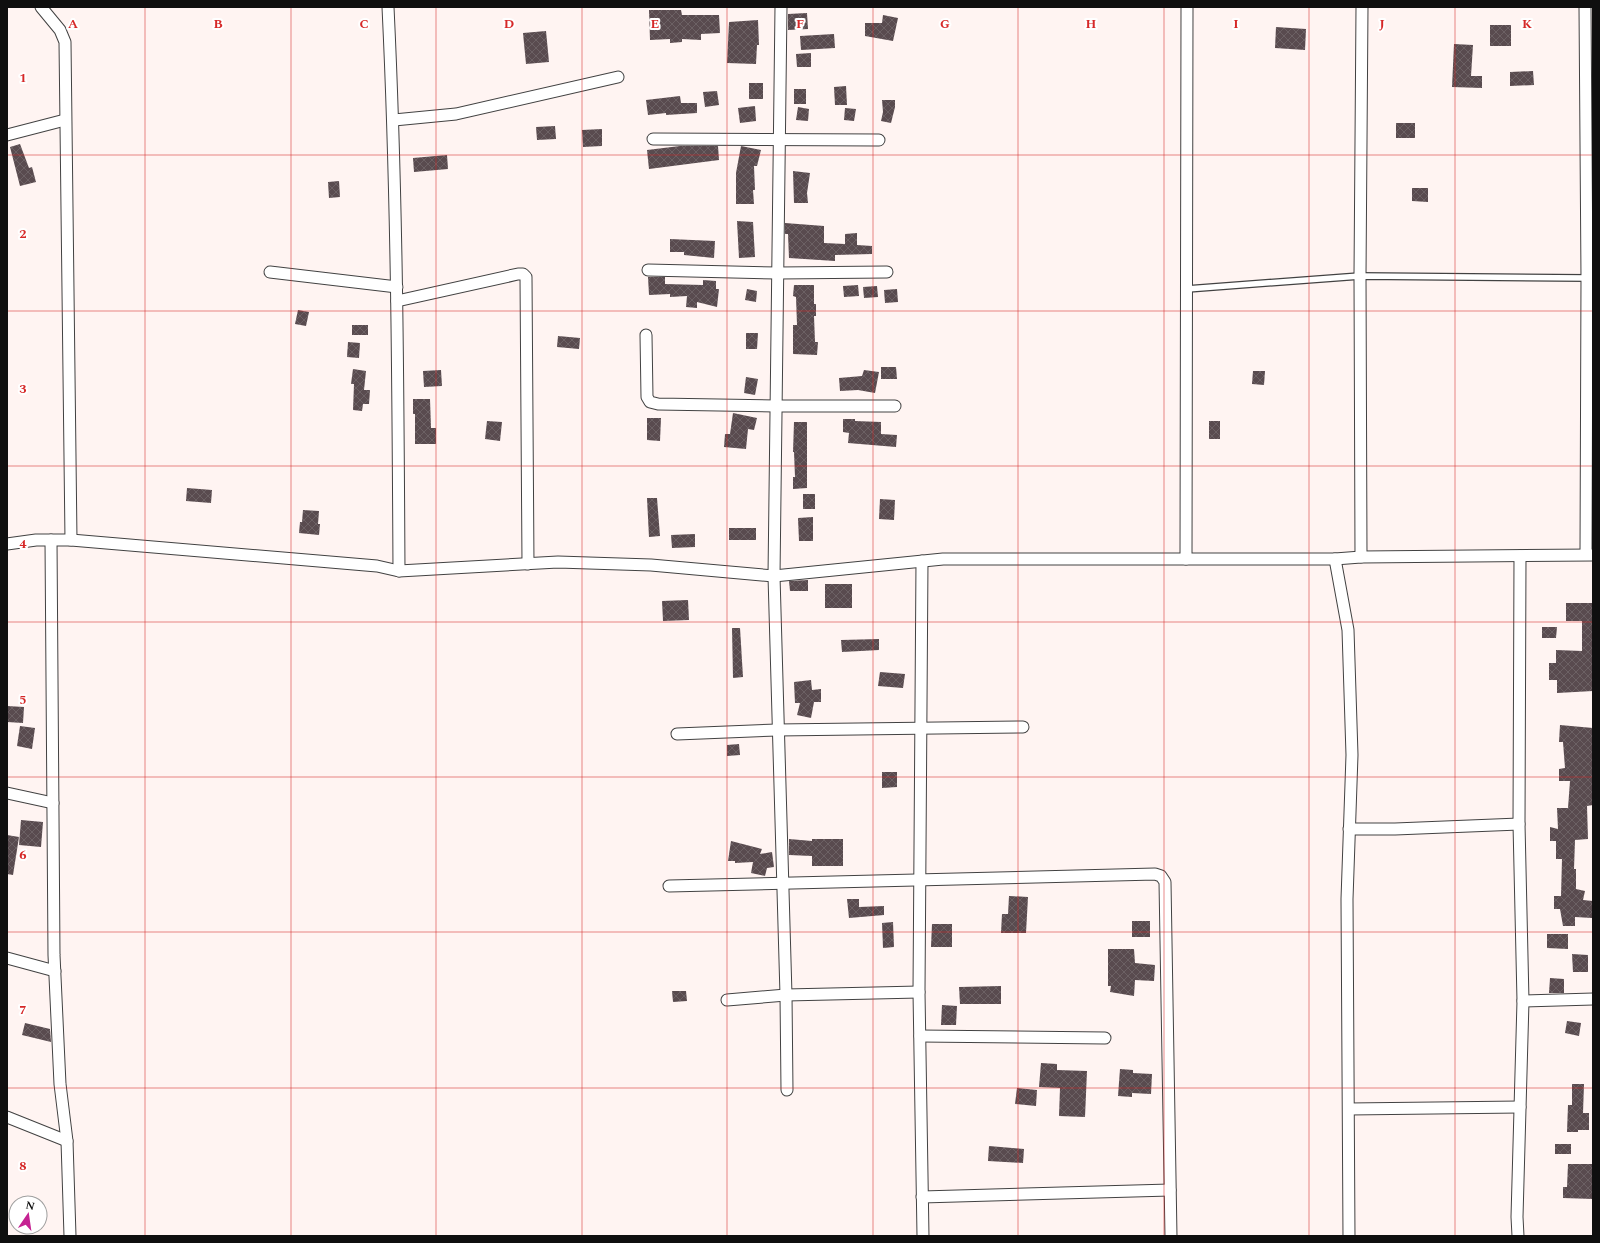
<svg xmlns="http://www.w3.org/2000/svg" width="1600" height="1243" font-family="Spectral,serif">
  <defs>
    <pattern id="building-cross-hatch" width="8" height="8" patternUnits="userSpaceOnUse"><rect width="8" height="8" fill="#594b4f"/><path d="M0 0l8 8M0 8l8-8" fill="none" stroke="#6c6164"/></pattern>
  </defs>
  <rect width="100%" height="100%" fill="#fff4f2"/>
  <g fill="url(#building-cross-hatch)">
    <polygon points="649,10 681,10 682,15 719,15 720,33 701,34 701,40 682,39 682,42 670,43 670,39 650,40"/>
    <polygon points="807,13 808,29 788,30 788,14"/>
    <polygon points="883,15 898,18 893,41 865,36 865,23 882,23"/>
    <polygon points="758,20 759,45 757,45 756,64 727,63 729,22"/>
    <rect x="1490" y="25" width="21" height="21"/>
    <polygon points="1276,27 1306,29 1305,50 1275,48"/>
    <polygon points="546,31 549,62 526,64 523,33"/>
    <polygon points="834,34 835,48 801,50 800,36"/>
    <polygon points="1454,44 1473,45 1471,76 1482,76 1482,88 1452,87"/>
    <polygon points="811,53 811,67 797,67 796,54"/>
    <polygon points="1533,71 1534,85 1510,86 1510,72"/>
    <rect x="749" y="83" width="14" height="16"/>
    <polygon points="846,86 847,105 835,105 834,87"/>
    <rect x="794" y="89" width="12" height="15"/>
    <polygon points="717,91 719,105 705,107 703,92"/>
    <polygon points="680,96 681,103 697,103 697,113 666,115 666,113 648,115 646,100"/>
    <polygon points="882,100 895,100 895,107 891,123 881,121 883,112"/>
    <polygon points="755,106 756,121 740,123 738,108"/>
    <polygon points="798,107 809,109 808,121 796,120"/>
    <polygon points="845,108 856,109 854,121 844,120"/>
    <rect x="1396" y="123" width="19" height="15"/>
    <polygon points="555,126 556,139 537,140 536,127"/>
    <polygon points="602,129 602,146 583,147 582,130"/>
    <polygon points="20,144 29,168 32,167 36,182 20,186 10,147"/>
    <polygon points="680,146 718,146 719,160 649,169 647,150"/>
    <polygon points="741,146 761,150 757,166 754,166 755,190 753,190 754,204 736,204 736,173"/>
    <polygon points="447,155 448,169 414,172 413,158"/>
    <polygon points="793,171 810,173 807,193 808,203 794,203"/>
    <polygon points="339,181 340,197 329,198 328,182"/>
    <polygon points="1412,188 1428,188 1428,202 1412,201"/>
    <polygon points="737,221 753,222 755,257 739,258"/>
    <polygon points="785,223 824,226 824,243 845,244 845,234 857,233 857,245 872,246 872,254 835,255 835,261 789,258 788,234 785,234"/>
    <polygon points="670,239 715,241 714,258 684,255 684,252 670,252"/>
    <polygon points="648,277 665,277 665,284 703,285 703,280 716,281 716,289 719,289 717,307 697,302 697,308 686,307 687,296 670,297 670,294 649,295"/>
    <polygon points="794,285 814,285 814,304 816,304 816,316 814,316 815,342 818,342 817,355 793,354 793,325 797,325 796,297 793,296"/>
    <polygon points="858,285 859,296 844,297 843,286"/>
    <polygon points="877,286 878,297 864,298 863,287"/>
    <polygon points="747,289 757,291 756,302 745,300"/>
    <polygon points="897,289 898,302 885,303 884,290"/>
    <polygon points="298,310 309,312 306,326 295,324"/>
    <rect x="352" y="325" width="16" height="10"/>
    <polygon points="746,333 758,333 757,349 746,349"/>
    <polygon points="558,336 580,338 579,349 557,347"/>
    <polygon points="348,342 360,343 359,358 347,357"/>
    <polygon points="881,367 896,367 897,379 881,379"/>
    <polygon points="353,369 366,371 364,390 370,390 369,404 363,404 362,411 353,410 354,384 351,384"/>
    <polygon points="441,370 442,386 424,387 423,371"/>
    <polygon points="864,370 879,372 875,393 858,390 840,391 839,378 862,376"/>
    <polygon points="1253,371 1265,371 1264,385 1252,384"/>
    <polygon points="746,377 758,379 755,395 744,393"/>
    <polygon points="413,399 430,399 431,428 436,428 436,444 415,444 415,414 413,414"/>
    <polygon points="733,413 757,418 754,430 748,429 746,449 724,447 725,434 730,434"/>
    <polygon points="647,418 661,418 660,441 647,440"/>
    <polygon points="843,419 855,419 855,421 881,422 881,434 897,435 896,447 848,443 849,433 843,432"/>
    <polygon points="487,421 502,422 500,441 485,439"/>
    <rect x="1209" y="421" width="11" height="18"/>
    <polygon points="794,422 807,422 807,488 793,489 793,477 795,477 794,452 793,452"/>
    <polygon points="187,488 212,490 211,503 186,501"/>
    <rect x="803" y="494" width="12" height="15"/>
    <polygon points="647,498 657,498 660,536 649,537"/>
    <polygon points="880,499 895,500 894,520 879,519"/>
    <polygon points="303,510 319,511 318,524 320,524 319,535 299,533 300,522 302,522"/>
    <polygon points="813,517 813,541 799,541 798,518"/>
    <rect x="729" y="528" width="27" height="12"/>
    <polygon points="695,534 695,547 672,548 671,535"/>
    <polygon points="808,580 808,591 790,591 789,581"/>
    <rect x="825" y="584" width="27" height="24"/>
    <polygon points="688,600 689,620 663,621 662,601"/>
    <polygon points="1566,603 1593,603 1593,691 1557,693 1557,680 1549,680 1549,663 1556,663 1556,650 1582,651 1582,621 1566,621"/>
    <polygon points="1542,627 1557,627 1556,638 1542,638"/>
    <polygon points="732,628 740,628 743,677 733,678"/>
    <polygon points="879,639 879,650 842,652 841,640"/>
    <polygon points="880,672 905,674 903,688 878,686"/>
    <polygon points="811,680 812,690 821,689 821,702 814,702 811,718 797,715 800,703 795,703 794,682"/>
    <polygon points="7,706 24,707 23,723 7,722"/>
    <polygon points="1560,725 1593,728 1593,805 1587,806 1588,839 1575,840 1574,869 1576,869 1576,889 1585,891 1583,900 1593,901 1592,918 1575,917 1575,926 1563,926 1560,909 1554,909 1554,896 1561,896 1562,859 1556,859 1556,841 1550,841 1550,827 1558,829 1557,808 1568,808 1570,781 1559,781 1559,769 1565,768 1563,742 1559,742"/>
    <polygon points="20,726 35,728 32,749 17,746"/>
    <polygon points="739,744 740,755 727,756 727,745"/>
    <polygon points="882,772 897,772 897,787 882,788"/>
    <polygon points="21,820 43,822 41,847 19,845"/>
    <polygon points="7,835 19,837 13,875 7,874"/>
    <polygon points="789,839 812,841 812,839 843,839 843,866 812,866 812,856 789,855"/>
    <polygon points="731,841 762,849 760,854 772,852 774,867 767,868 765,876 751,873 753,862 735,863 735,861 728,861"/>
    <polygon points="1009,896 1028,897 1026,933 1001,933 1002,914 1008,914"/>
    <polygon points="847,899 859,899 859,907 884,906 884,915 849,918"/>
    <rect x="1132" y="921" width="18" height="16"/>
    <polygon points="893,922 894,947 883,948 882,923"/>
    <polygon points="932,924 952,924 952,947 931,947"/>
    <polygon points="1547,934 1568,934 1568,949 1547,948"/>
    <polygon points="1108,949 1134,949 1135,963 1155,965 1154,981 1135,980 1134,996 1110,992 1111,986 1108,986"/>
    <polygon points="1572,954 1588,955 1588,972 1573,972"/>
    <polygon points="1550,978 1564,979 1564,993 1549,993"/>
    <polygon points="1001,986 1001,1004 960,1004 959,987"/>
    <polygon points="672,991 686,991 687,1001 673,1002"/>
    <polygon points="942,1005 957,1006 956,1025 941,1025"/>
    <polygon points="1567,1021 1581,1023 1579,1036 1565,1033"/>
    <polygon points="25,1023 50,1029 51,1042 22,1035"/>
    <polygon points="1041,1063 1057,1064 1057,1070 1087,1071 1085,1117 1059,1116 1060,1088 1039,1087"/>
    <polygon points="1120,1069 1133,1070 1133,1073 1152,1074 1151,1094 1132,1093 1132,1097 1118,1096"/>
    <polygon points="1572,1084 1584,1084 1583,1113 1589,1113 1589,1130 1578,1130 1578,1132 1567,1132 1568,1105 1572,1105"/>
    <polygon points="1017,1088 1037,1090 1036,1106 1015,1104"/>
    <rect x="1555" y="1144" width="16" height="10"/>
    <polygon points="989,1146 1024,1149 1023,1163 988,1161"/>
    <polygon points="1568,1164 1593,1164 1593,1199 1563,1198 1563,1187 1567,1187"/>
  </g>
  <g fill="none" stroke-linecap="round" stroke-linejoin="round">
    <g stroke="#424242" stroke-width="8">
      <polyline id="service" points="1187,289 1360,276 1587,278"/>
    </g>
    <g stroke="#424242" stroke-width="13">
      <g id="minor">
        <polyline points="41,7 60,30 65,42 71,540"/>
        <path d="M388,7C397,195 398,383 399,571"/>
        <polyline points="781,7 774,576 786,995 787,1090"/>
        <polyline points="1585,7 1587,278 1586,554"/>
        <polyline points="394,120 456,114 618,77"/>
        <polyline points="7,135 65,120"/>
        <polyline points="653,139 879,140"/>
        <polyline points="648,270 778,273 887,272"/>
        <polyline points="270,272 397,287"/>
        <polyline points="397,301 518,274 523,274 526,277 528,564"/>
        <polyline points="646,335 647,397 650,402 658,404 776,406 895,406"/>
        <polyline points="51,540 54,955 60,1084 67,1141 70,1236"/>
        <polyline points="7,544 36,540 71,540 377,566 399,571 558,562 651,565 774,576 943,559 1335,559 1361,557 1593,555"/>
        <polyline points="1361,557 1360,276 1362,7"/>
        <polyline points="1186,559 1187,7"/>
        <polyline points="1335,559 1348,630 1352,755 1347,899 1349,1236"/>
        <polyline points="922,561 919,992 923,1236"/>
        <polyline points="677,734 777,730 1023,727"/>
        <polyline points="7,793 53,803"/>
        <polyline points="1349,829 1395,829 1519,824"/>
        <polyline points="669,886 1155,874 1161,876 1165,882 1171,1236"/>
        <polyline points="7,958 55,971"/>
        <polyline points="727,1000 786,995 919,992"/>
        <polyline points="1523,1001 1593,999"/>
        <polyline points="920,1036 1105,1038"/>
        <polyline points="1349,1109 1520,1107"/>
        <polyline points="7,1117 67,1141"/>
        <polyline points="922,1197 1170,1190"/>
        <polyline points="1518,1236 1517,1217 1523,1001 1519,824 1520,556"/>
      </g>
    </g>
    <use href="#service" stroke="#fff" stroke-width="5.5"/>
    <use href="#minor" stroke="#fff" stroke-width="11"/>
  </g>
  <path fill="none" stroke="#d62828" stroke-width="1" stroke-opacity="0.55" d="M145,7V1236M291,7V1236M436,7V1236M582,7V1236M727,7V1236M873,7V1236M1018,7V1236M1164,7V1236M1309,7V1236M1455,7V1236M7,155H1593M7,311H1593M7,466H1593M7,622H1593M7,777H1593M7,932H1593M7,1088H1593"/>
  <g font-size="13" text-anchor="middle" font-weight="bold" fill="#d62828" stroke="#fff" stroke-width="4" stroke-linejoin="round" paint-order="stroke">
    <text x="73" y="28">A</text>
    <text x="218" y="28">B</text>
    <text x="364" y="28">C</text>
    <text x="509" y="28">D</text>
    <text x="655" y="28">E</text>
    <text x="800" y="28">F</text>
    <text x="945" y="28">G</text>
    <text x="1091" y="28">H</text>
    <text x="1236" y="28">I</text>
    <text x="1382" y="28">J</text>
    <text x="1527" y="28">K</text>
    <text x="23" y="82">1</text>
    <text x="23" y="238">2</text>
    <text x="23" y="393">3</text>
    <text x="23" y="548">4</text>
    <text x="23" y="704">5</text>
    <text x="23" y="859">6</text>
    <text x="23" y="1014">7</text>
    <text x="23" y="1170">8</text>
  </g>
  <rect width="1600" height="1243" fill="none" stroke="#0f0f0f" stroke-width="16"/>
  <g transform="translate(28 1215) rotate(13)"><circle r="19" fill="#ffffff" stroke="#9f9f9f"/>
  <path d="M0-3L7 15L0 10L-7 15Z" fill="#c52292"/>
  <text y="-6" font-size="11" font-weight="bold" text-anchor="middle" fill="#0f0f0f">N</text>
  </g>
</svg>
